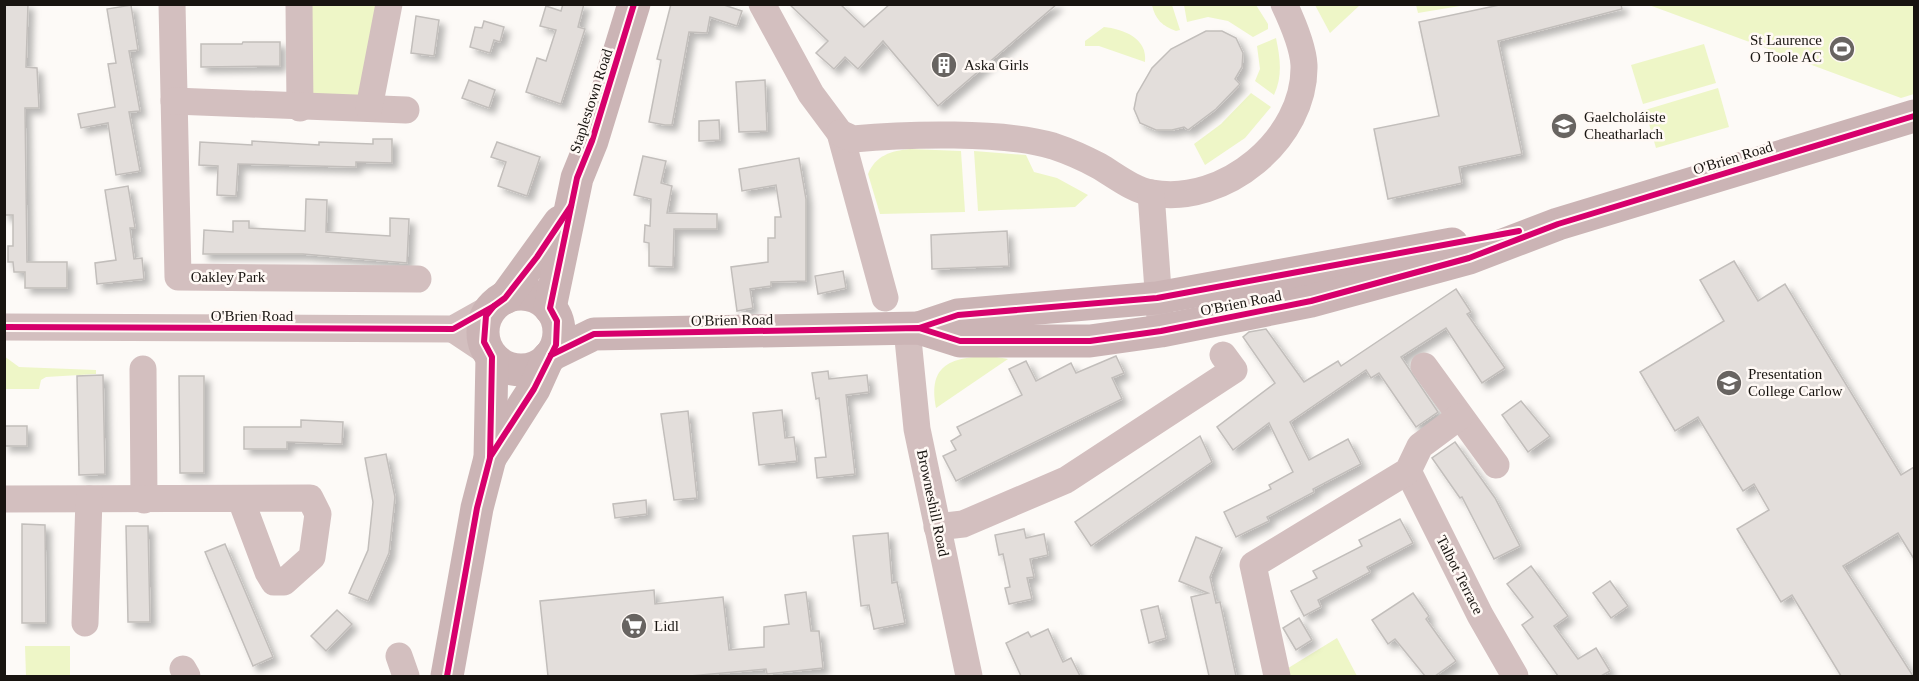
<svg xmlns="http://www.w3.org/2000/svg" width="1919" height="681" font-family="'Times New Roman',serif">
  <defs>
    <filter id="shadow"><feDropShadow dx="5.5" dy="5.5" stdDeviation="3" flood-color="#0004"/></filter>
  </defs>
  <rect width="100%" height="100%" fill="#fdfaf7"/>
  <g fill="#eef6c7">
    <polygon points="308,5 378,5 360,98 309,97"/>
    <path d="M1152,5H1172L1180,30L1176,31C1162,26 1155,19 1152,5Z"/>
    <polygon points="1184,5 1256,5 1268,24 1268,29 1253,37 1228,21 1208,17 1187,22"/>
    <polygon points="1315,5 1360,5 1330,33"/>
    <polygon points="1416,5 1416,4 1466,5 1418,13"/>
    <polygon points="1649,5 1914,5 1914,94 1901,98"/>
    <path d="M1104,27C1123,29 1148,38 1145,62L1099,46H1085V41Z"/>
    <path d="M1276,38C1280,57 1283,76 1274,95L1255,81L1260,69L1257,46Z"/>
    <polygon points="1704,44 1716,83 1643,104 1631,65"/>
    <polygon points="1718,88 1729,127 1656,148 1645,110"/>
    <polygon points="1251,93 1271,107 1245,138 1205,165 1194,144 1221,124"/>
    <path d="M910,149L961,151L965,212L880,214L868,174C876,155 891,151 910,149Z"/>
    <polygon points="974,151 1026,155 1034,172 1057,178 1088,195 1075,207 978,211"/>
    <polygon points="4,356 19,367 96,370 96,374 46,377 41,380 39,389 5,389"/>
    <path d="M991,356L1008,359L936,408C927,363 953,357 991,356Z"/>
    <polygon points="1337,638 1357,676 1286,676 1285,670"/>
    <polygon points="25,646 70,646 70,676 26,676"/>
  </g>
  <g fill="#e3dedb" stroke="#c2bebb" stroke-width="1.5" filter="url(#shadow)">
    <polygon points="4,4 28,4 26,67 37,68 39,108 25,108 27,262 67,262 67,288 25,288 25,272 14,272 13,262 8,262 8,246 13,246 13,215 4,215"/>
    <polygon points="563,4 584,4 578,27 585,29 561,104 526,92 537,58 546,61 556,30 540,26 546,6 561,11"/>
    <polygon points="671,4 721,4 742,11 737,26 710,17 707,33 689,32 672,125 665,125 649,122 661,60 657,59"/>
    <polygon points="789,4 840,4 864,27 890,4 1057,4 938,106 883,41 858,69 845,57 834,69 816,53 828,41"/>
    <polygon points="1504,4 1621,4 1622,9 1498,41 1522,154 1459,167 1462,183 1388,199 1374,129 1439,116 1419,22"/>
    <polygon points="131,5 138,50 129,51 140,111 129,112 140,171 116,175 108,123 81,128 78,114 115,107 108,64 116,63 107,9"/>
    <polygon points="416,16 439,20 434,56 411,53"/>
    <polygon points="484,21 504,27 500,42 494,40 490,53 470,47 475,27 482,28"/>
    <polygon points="1206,31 1222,31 1236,38 1243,53 1242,67 1235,79 1240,84 1216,109 1188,130 1184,127 1172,130 1156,130 1140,123 1134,109 1137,94 1152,68 1171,49"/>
    <polygon points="243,42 280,42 280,66 201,67 201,44 242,44"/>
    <polygon points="469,80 495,90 489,108 462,98"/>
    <polygon points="765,80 767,131 739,132 736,82"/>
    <polygon points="719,120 720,140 699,141 699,121"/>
    <polygon points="373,139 392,139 392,163 356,162 356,167 238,164 236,196 217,195 218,166 199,165 200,142 252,145 252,141 319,145 319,142 373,144"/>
    <polygon points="497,142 540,157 527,196 498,186 506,162 491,157"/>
    <polygon points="643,156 666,161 661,183 672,186 667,213 717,214 717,229 674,229 673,267 649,266 649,243 644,242 645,225 650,226 651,199 634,195"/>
    <polygon points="799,158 806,199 806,281 771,282 771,286 750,289 753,308 737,311 731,267 768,262 768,238 775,238 775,217 781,217 776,185 742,191 739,169"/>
    <polygon points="128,186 135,228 130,228 134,259 142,258 144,279 97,284 95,263 116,260 105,190"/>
    <polygon points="306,199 327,200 326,232 390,236 390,218 409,219 407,263 303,254 203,254 204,230 233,232 233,221 249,221 249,228 305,231"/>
    <polygon points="1007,231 1009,266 932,269 931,235"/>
    <polygon points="1734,261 1758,301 1785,284 1901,475 1914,467 1914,559 1898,533 1843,566 1913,676 1841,676 1792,595 1781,602 1737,529 1769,510 1754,484 1743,491 1698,417 1675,431 1640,372 1724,321 1700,280"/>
    <polygon points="843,271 846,288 818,294 815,276"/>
    <polygon points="1456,289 1471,312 1467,314 1505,368 1482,383 1446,328 1401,357 1438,412 1416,427 1379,373 1371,378 1366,370 1290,422 1309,460 1348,439 1361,464 1313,489 1314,492 1267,517 1269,521 1236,537 1224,512 1271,489 1269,485 1293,472 1269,423 1233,450 1217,427 1275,383 1243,337 1249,332 1266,329 1304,382 1338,361 1341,366"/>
    <polygon points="1116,356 1124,373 1112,378 1122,399 956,481 943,456 956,450 951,441 961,435 957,427 1022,395 1009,369 1026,361 1036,381 1071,363 1076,373"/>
    <polygon points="828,371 829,379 867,375 869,392 846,395 855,474 817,478 815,458 826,457 819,398 816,399 812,373"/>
    <polygon points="103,375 105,474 79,475 77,376"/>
    <polygon points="179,376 204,376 204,473 180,473"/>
    <polygon points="1521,401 1550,436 1528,452 1502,415"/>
    <polygon points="782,410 785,438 794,437 797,461 759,465 753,413"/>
    <polygon points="688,411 697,498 674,500 661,414"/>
    <polygon points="301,420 343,422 342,444 287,442 287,449 244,449 244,427 301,427"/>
    <rect x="4" y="426" width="23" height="20"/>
    <polygon points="1200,436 1212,462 1091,546 1075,522"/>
    <polygon points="1455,442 1495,498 1520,546 1494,559 1462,497 1460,498 1432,458"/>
    <polygon points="386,454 395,497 389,553 368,601 349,593 368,550 373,502 365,458"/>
    <polygon points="646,500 647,514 615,518 613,504"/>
    <polygon points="1400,519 1413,543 1367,567 1370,572 1318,600 1321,607 1304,616 1291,591 1317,578 1313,571 1362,546 1359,540"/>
    <polygon points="22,524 45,525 46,623 22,623"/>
    <polygon points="126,526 148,526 150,622 128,622"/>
    <polygon points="1024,529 1026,538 1044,534 1048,555 1030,559 1034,577 1027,578 1032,599 1009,604 1005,588 1010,587 1003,554 999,555 995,535"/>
    <polygon points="888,533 892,583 897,582 905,623 874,629 869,605 861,606 853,536"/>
    <polygon points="1196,537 1222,548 1210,577 1216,603 1220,602 1236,676 1209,676 1191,597 1208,593 1179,581"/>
    <polygon points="225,544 273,657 253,666 205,552"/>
    <polygon points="1531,566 1568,616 1554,626 1578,659 1596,648 1610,671 1601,676 1558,676 1522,625 1533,617 1507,584"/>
    <polygon points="1610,581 1628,606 1611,618 1593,593"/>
    <polygon points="654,590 655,604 723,597 729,650 764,647 764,627 789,624 785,595 806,592 811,631 819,631 823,668 767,674 766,669 690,676 548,676 540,601"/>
    <polygon points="1413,593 1429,616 1426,619 1456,661 1435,676 1425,676 1395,639 1388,644 1372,620"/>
    <polygon points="1158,606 1166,638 1149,643 1141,610"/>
    <polygon points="337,610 352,624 326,651 311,636"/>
    <polygon points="1299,618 1312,640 1296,650 1283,628"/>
    <polygon points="1048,629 1063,662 1071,658 1080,676 1021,676 1006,643 1028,632 1031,637"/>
  </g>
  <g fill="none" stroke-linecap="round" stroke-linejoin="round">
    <g stroke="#d3bfbf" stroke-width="27">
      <polyline points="172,4 178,277 418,279"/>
      <polyline points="299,4 300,108"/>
      <polyline points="762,4 811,94 840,133 885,298"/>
      <polyline points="174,101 406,110"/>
      <polyline points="369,108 389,4"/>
      <path d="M840,133L853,139C906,134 1003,131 1053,146C1068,151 1086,159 1099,166C1116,176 1133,190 1152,193C1224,206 1306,139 1304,65C1303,46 1292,21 1284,4"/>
      <polyline points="1151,193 1160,318"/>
      <polyline points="4,327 453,329 494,306"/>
      <polyline points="453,329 489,353"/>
      <polyline points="907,329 917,429 969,676"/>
      <polyline points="1424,366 1496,465"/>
      <polyline points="143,369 144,500"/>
      <polyline points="1408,471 1480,615 1515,676"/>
      <polyline points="4,499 310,498 318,514 312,557 284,582 274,582 268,572 241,500"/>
      <polyline points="937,527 963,524 1066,480 1234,370 1223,355"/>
      <polyline points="85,623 89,499"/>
      <polyline points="399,656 406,676"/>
      <polyline points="183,669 187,676"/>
      <polyline points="1277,676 1253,565 1408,471 1420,446 1459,417"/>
    </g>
    <g stroke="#cbb4b5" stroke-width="33">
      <circle cx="521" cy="332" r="38"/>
      <polyline points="505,298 560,222"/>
      <polyline points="550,308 577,178 592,141 634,4"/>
      <polyline points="919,328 958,315 1157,298 1452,244"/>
      <polyline points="551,355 594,334 919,328 960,341 1090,341 1161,331 1311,301 1469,258 1558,224 1914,116"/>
      <polyline points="490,458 534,389 548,358"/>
      <polyline points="447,676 477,508 490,458 492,357"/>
    </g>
    <g stroke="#fff9f5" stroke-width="10">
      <g id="cycleway">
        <polyline points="4,327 453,329 494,306"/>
        <polyline points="919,328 958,315 1157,298 1519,231"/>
        <polyline points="551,355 594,334 919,328 960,341 1090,341 1161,331 1311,301 1469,258 1558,224 1914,116"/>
        <polyline points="490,457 534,389 556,345 557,321 550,308 577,178 592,141 634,4"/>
        <polyline points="447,676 477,508 490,458 492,357 484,342 486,316 494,306 505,298 537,257 571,206"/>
      </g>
    </g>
    <use href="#cycleway" stroke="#d6006c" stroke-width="6"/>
  </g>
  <defs>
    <g id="stadium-disc" transform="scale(1.35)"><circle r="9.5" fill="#686461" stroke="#fff9f5"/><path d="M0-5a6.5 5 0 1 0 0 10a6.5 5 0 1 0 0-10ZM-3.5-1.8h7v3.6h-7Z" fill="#fff"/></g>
    <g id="building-disc" transform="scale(1.35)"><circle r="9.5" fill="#686461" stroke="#fff9f5"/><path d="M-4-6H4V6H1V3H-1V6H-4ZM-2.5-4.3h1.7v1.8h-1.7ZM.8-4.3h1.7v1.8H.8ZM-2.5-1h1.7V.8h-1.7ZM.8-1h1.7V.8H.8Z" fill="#fff"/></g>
    <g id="school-disc" transform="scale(1.35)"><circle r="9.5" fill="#686461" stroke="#fff9f5"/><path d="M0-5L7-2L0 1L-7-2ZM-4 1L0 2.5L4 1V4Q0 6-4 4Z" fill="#fff"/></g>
    <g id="supermarket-disc" transform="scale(1.35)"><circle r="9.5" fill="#686461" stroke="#fff9f5"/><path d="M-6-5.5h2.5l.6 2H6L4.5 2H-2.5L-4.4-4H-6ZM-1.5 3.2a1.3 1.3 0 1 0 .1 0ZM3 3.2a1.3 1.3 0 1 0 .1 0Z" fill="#fff"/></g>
  </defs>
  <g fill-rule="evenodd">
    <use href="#stadium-disc" x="1842" y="49"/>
    <use href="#building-disc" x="944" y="65"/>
    <use href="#school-disc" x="1564" y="126"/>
    <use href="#school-disc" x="1729" y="383"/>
    <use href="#supermarket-disc" x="634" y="626"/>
  </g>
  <g text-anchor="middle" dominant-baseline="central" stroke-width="5" stroke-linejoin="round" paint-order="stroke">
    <g font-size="15" fill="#181410" stroke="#fff9f5" text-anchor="start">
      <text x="1822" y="40" text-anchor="end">St Laurence<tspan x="1822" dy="17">O Toole AC</tspan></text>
      <text x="964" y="65">Aska Girls</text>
      <text x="1584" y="117">Gaelcholáiste<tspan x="1584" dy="17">Cheatharlach</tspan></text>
      <text x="1748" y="374">Presentation<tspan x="1748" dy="17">College Carlow</tspan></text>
      <text x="654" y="626">Lidl</text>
    </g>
    <g font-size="15" fill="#181410" stroke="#fff9f5">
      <text transform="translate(591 101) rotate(-72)">Staplestown Road</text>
      <text transform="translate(1733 158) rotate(-17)">O'Brien Road</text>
      <text x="228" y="277">Oakley Park</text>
      <text transform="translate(1241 303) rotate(-11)">O'Brien Road</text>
      <text x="252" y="316">O'Brien Road</text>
      <text transform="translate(732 320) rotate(-1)">O'Brien Road</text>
      <text transform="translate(933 503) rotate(78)">Browneshill Road</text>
      <text transform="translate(1460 575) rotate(63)">Talbot Terrace</text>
    </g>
  </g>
  <rect width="1919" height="681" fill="none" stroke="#181410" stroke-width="12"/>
</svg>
